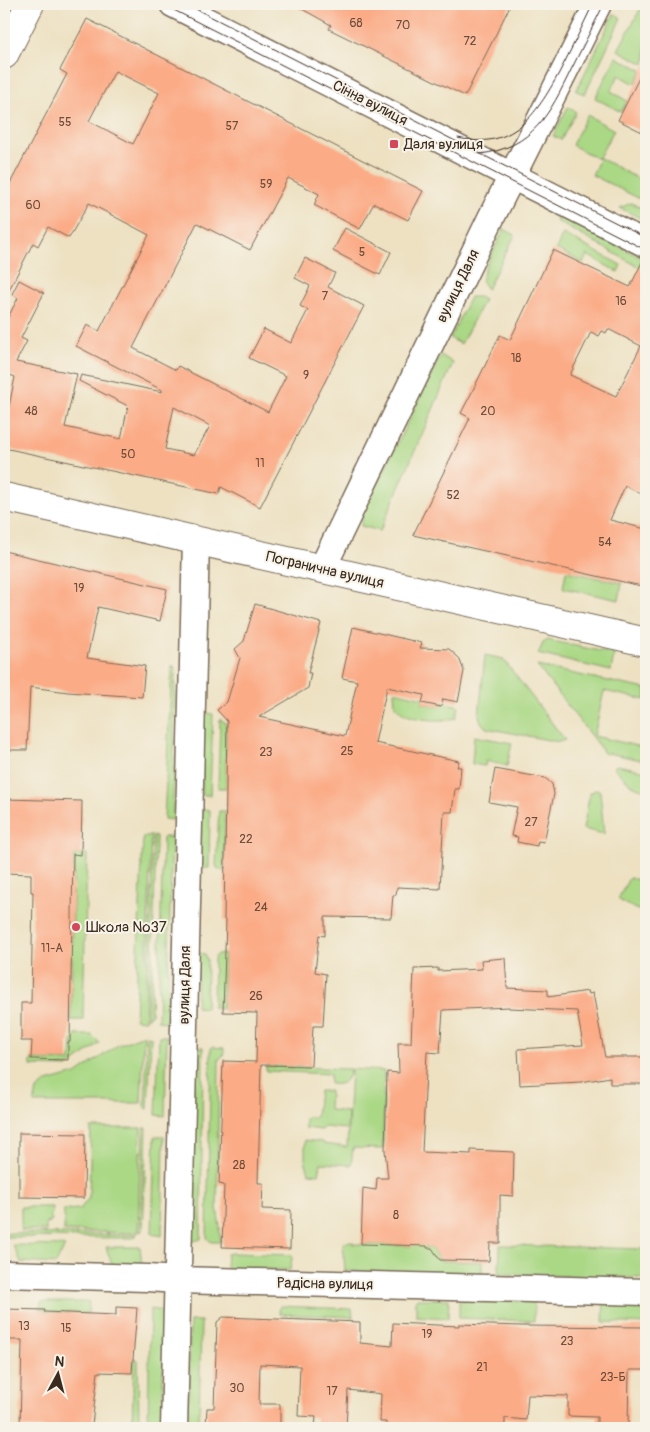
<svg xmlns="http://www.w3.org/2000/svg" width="650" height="1432" font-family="Pangolin,sans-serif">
  <rect width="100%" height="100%" fill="#f7f3e8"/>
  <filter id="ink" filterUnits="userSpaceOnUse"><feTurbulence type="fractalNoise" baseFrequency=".02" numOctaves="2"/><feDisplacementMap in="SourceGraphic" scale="10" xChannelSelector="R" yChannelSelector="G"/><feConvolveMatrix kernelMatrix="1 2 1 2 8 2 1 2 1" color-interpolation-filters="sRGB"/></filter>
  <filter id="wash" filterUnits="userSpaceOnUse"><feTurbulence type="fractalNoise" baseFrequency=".0096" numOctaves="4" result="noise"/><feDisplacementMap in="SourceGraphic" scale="20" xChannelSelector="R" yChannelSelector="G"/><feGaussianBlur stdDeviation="1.12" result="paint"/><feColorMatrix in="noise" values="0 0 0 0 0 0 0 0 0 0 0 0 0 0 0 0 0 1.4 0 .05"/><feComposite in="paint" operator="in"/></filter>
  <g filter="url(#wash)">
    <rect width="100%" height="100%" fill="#ede1c2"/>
    <g fill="#aad885" stroke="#728152">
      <polygon points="643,4 646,4 646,61 644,64 618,50"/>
      <polygon points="614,14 621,18 585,94 576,91"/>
      <polygon points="616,57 642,70 635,84 619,75 611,91 627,101 621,112 595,98"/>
      <polygon points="568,107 576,112 561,140 553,136"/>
      <polygon points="587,115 614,130 598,159 572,145"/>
      <polygon points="600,158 646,183 646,202 592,175"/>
      <polygon points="631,203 646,210 646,221 620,208"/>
      <polygon points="559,215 642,258 641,268 556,221"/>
      <polygon points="504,229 515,235 487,289 481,281 485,268"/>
      <polygon points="563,234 621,265 618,272 587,255 583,263 556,249"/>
      <polygon points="470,297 479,297 484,300 461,344 450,338"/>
      <polygon points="441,355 453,363 380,531 361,526 363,513"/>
      <polygon points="566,571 622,583 619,600 563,588"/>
      <polygon points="548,640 614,654 611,671 538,654 543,643"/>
      <polygon points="485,655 503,659 565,740 559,742 486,728 481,722 479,716"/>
      <polygon points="172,666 175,667 173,820 164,819"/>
      <polygon points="537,666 646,689 646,700 604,691 594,736 646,748 646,761 608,753 605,754"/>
      <path d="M394,691L423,698L422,703L441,707L443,702L459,706L456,718C442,722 418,720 404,714C401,712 398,708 395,706Z"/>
      <polygon points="204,713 213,714 210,795 202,795"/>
      <polygon points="220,719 226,723 226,788 218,788"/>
      <polygon points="474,736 512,743 507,766 486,761 485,766 472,764"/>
      <path d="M617,765L646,771V790C631,787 624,779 614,767Z"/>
      <polygon points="597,789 600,791 604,834 583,829 590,793"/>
      <polygon points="202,809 210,810 209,868 200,868"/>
      <polygon points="219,811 225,811 224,871 217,868 216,865"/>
      <polygon points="151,835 145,1020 135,1019 143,837"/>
      <polygon points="153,836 156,837 151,1015 147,1018"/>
      <polygon points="163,837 172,837 167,1022 158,1021"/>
      <polygon points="82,853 87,854 83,1020 71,1020 74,855 81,855"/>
      <polygon points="629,878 646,881 646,898 644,908 646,909 646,913 625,904 618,899"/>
      <polygon points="198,953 205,954 207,960 206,1008 196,1007"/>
      <polygon points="217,954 224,954 222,1009 213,1008 214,958"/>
      <polygon points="76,1035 92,1035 100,1043 68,1067 31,1066 31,1060 71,1061 72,1042"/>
      <polygon points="144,1035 141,1103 34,1103 37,1090 47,1082 76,1074 118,1045"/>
      <polygon points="147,1036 151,1037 148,1109 145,1108"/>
      <polygon points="159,1036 167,1036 165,1116 156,1115"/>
      <polygon points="195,1047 203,1047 201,1239 190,1242"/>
      <polygon points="211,1047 224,1048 224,1055 219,1059 217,1207 220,1228 220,1242 211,1242 207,1238"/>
      <path d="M266,1066L350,1069C349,1080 342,1086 330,1084V1074L266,1071Z"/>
      <polygon points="351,1069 384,1071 383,1149 353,1148 351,1165 321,1163 319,1174 309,1173 305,1160 305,1140 323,1142 324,1144 347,1147"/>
      <polygon points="319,1091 330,1091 329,1110 348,1112 347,1129 324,1127 321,1130 305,1128 305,1119 307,1117 316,1117"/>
      <polygon points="91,1128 141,1128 138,1233 64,1231 64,1210 80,1209 89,1198"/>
      <polygon points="144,1128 147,1128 143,1231 140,1232"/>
      <polygon points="155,1136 164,1136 162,1236 152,1234"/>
      <polygon points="21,1207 52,1207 51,1222 46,1223 46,1231 21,1230"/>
      <polygon points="4,1233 137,1235 133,1238 4,1237"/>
      <polygon points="353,1242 353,1244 412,1246 413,1244 427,1244 426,1248 431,1248 440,1261 482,1262 482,1274 345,1271 343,1243"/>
      <polygon points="13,1245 65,1246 56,1264 21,1262"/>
      <polygon points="500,1245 646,1249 646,1278 499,1274"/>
      <polygon points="106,1247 140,1247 142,1265 112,1265"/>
      <polygon points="232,1253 291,1255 292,1259 290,1270 226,1268 227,1254"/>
      <polygon points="416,1299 449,1299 448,1318 416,1316"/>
      <polygon points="459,1300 534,1301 534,1321 459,1318"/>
      <polygon points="41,1302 89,1302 88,1313 45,1312 45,1309 40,1309"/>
      <polygon points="604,1302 646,1303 646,1324 603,1322"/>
      <polygon points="280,1306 352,1309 353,1317 279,1314"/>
      <polygon points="150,1309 163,1311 164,1321 162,1428 148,1428"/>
      <polygon points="190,1321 201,1321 199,1428 188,1428"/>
      <polygon points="134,1358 138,1360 139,1428 132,1428"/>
    </g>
    <g id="blocks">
      <g fill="#fbab86" fill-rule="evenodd">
        <polygon points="293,4 511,4 465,96 329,29 331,25"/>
        <path d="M87,19L423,191L408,220L374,203L360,229L314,205L319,194L288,178L250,250L197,223L133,348L176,370L178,366L268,412L286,376L249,358L264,329L291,343L308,310L300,306L310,286L295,278L305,258L335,273L328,287L364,306L260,507L221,487L219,494L4,448V431L15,377L10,375L4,386V325L18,298L12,294L19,280L44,293L21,338L27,341L16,362L77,374L65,427L121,439L128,406L79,381L81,375L162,392V390L76,346L87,325L99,331L149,235L89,203L69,238L48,227L38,246L33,243L4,300V195L67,74L60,70ZM115,71L159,93L133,144L89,121ZM174,407L210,426L194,455L165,449Z"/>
        <polygon points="646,64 646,134 618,120"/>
        <polygon points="345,228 391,252 380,275 333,251"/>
        <path d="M553,250L630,287L644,258L646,259V496L625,486L610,520L646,529V587L413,535L470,418L461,413L470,396L500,335L510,340ZM608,329L641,346L616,396L570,375L591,332L599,336L602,331L606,333Z"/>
        <polygon points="4,551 167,589 160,621 98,607 87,658 145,666 142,697 68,692 30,687 27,750 4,750 4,648 7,612 4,611"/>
        <polygon points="255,604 321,623 308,673 311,673 308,688 259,717 345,736 357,681 342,678 353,627 422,643 420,648 449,649 459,658 464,671 458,702 443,699 441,707 422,703 424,695 387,687 375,743 459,761 457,767 461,767 459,789 455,789 452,812 444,812 440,889 397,887 396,895 393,895 391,918 325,917 325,936 319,935 315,972 326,974 323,1026 313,1026 311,1066 261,1065 258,1183 263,1183 262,1209 291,1210 290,1249 222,1247 224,1185 219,1184 223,1061 256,1062 257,1013 223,1012 226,920 224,920 227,721 217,710 227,702 240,658 235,649 244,641"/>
        <polygon points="495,769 545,778 552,784 554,794 544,842 538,841 537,846 517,842 518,837 511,836 517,807 489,802"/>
        <polygon points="4,799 82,801 81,855 73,854 70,1042 68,1042 68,1060 31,1059 32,1041 21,1041 21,1003 31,1003 33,892 31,892 31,874 4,873"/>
        <polygon points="505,958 507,988 548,990 548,997 588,991 589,994 593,993 605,1057 646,1057 646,1084 610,1084 610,1077 581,1082 520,1085 518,1049 583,1045 577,1011 509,1008 509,1007 443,1010 440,1053 427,1052 422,1152 471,1154 471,1150 514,1152 513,1196 500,1195 500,1243 490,1243 489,1261 440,1260 432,1248 427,1248 427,1246 361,1244 363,1188 376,1190 377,1178 388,1178 385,1150 387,1072 399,1073 398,1043 411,1043 414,969 438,968 438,971 482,969 481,960"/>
        <polygon points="19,1133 85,1134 84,1198 19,1197"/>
        <polygon points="116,1307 137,1308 132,1373 98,1372 92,1425 90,1425 90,1428 20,1428 22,1340 4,1340 4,1309 45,1310 44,1312 116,1315"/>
        <polygon points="223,1317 360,1322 360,1343 392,1346 393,1323 459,1326 459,1324 521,1326 646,1327 646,1370 629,1370 628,1428 597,1428 597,1417 568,1416 568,1396 528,1395 526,1420 505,1418 505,1428 386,1428 386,1422 380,1422 381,1394 348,1390 346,1428 315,1428 316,1417 298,1416 300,1366 260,1364 259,1404 280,1404 280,1428 215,1428 215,1426 206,1425 207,1408 214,1408 217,1322"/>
      </g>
    </g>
  </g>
  <g filter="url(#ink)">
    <use href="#blocks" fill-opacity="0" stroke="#796a57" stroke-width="1"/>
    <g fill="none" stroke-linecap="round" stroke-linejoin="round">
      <g stroke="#796a57" stroke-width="29">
        <g id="minor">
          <polyline points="173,4 646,244"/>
          <polyline points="322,569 491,218 598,4"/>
          <polyline points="4,1274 147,1278 178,1280 646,1292"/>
          <polyline points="174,1428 196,541"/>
        </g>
      </g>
      <g stroke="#796a57" stroke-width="30">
        <polyline id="tertiary" points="4,55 30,4"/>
      </g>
      <g stroke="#796a57" stroke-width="30">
        <polyline id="secondary" points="4,497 646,642"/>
      </g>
      <use href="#minor" stroke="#fff" stroke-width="26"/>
      <use href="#tertiary" stroke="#fff" stroke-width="28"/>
      <use href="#secondary" stroke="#fff" stroke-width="28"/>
      <g stroke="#3b2a1e" stroke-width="1">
        <polyline points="162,4 646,250"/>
        <polyline points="186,4 646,238"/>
        <path d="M458,138C512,151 536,115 559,73C571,50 582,27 593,4"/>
        <path d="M480,154C533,148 550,113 571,70C582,48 593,26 604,4"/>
      </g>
    </g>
  </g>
  <g fill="#d1495b" stroke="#f7f3e8" stroke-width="2">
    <rect x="389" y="139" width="10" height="10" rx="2.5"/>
    <circle cx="76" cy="927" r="5"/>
  </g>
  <g text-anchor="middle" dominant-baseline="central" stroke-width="4" stroke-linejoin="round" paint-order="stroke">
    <g font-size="12" fill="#6b4a38">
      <text x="356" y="23">68</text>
      <text x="403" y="25">70</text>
      <text x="470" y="41">72</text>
      <text x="65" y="122">55</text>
      <text x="232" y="126">57</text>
      <text x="266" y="184">59</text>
      <text x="33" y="205">60</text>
      <text x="362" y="252">5</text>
      <text x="325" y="296">7</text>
      <text x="621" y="301">16</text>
      <text x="516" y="358">18</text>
      <text x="306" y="375">9</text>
      <text x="31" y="411">48</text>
      <text x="488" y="411">20</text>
      <text x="128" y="454">50</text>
      <text x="260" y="463">11</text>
      <text x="453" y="495">52</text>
      <text x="605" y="542">54</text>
      <text x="79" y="588">19</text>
      <text x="347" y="751">25</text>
      <text x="266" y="752">23</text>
      <text x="531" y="822">27</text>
      <text x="246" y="839">22</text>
      <text x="261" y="907">24</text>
      <text x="52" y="948">11-А</text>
      <text x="256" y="996">26</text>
      <text x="239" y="1165">28</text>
      <text x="396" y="1215">8</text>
      <text x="24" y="1326">13</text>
      <text x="66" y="1328">15</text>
      <text x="427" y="1334">19</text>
      <text x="567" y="1341">23</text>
      <text x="482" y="1367">21</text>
      <text x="613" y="1377">23-Б</text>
      <text x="237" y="1388">30</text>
      <text x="332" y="1391">17</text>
    </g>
    <g font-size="15" fill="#3b2a1e" stroke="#f7f3e8">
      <text transform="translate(370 103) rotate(27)">Сінна вулиця</text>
      <text transform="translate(458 286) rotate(-64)">вулиця Даля</text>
      <text transform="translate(325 570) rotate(13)">Погранична вулиця</text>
      <text transform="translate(185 985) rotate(-89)">вулиця Даля</text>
      <text transform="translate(325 1284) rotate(1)">Радісна вулиця</text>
    </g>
    <g font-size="15" fill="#3b2a1e" stroke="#f7f3e8" text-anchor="start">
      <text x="404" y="144">Даля вулиця</text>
      <text x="86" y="927">Школа №37</text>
    </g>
  </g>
  <rect width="650" height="1432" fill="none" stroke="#f7f3e8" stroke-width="20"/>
  <g transform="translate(58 1374) rotate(7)" stroke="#f7f3e8" stroke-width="4" paint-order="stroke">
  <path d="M0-4L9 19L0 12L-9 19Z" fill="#3b2a1e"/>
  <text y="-8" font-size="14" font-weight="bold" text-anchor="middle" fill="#3b2a1e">N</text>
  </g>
</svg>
